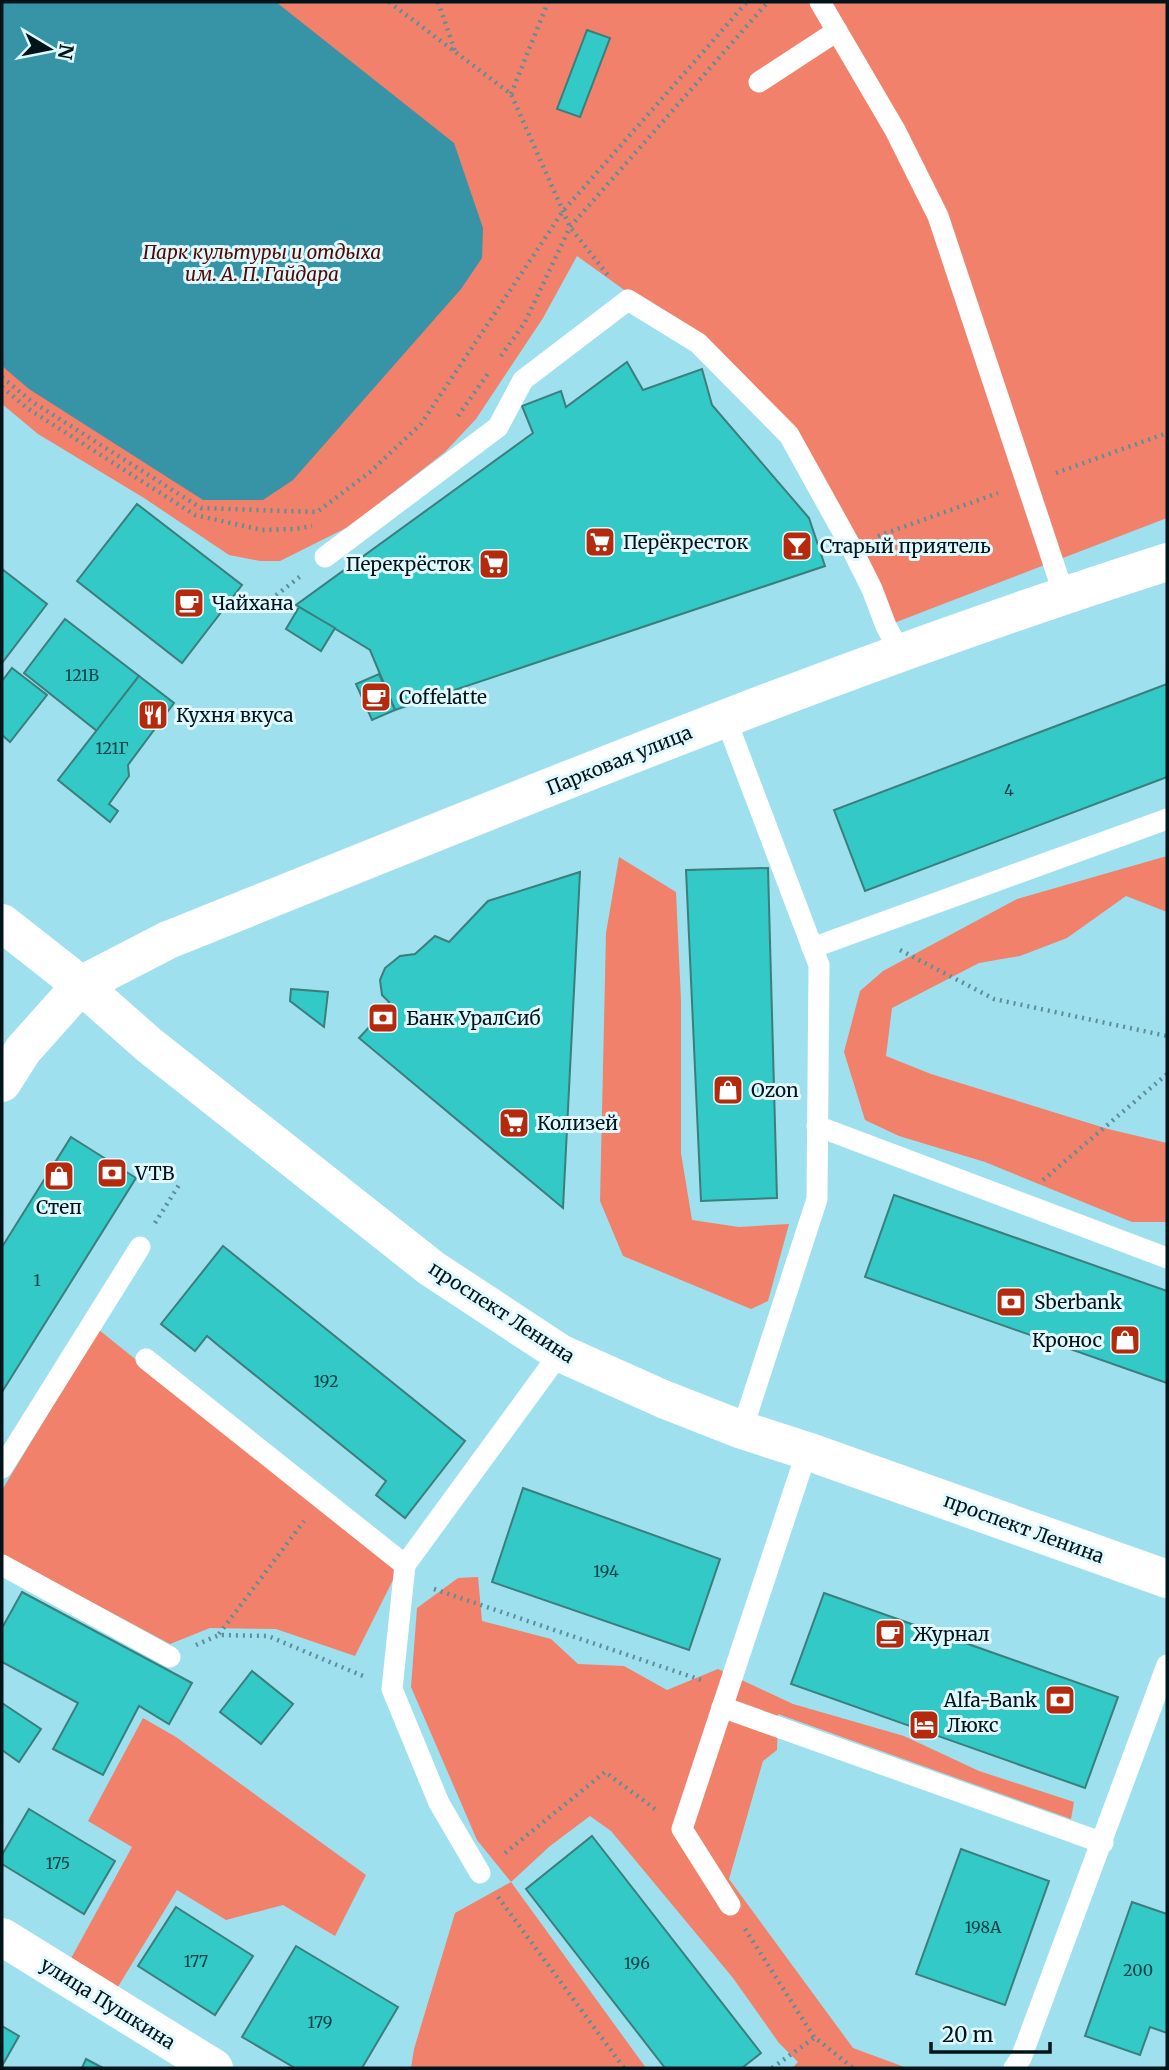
<svg xmlns="http://www.w3.org/2000/svg" width="1169" height="2070" font-family="Merriweather,serif">
  <rect width="100%" height="100%" fill="#9ee0ee"/>
  <g fill="#f1816b">
    <polygon points="2,2 1167,2 1167,518 886,626 789,435 698,343 577,256 543,318 476,419 445,452 350,526 280,561 260,561 229,555 144,498 38,434 2,404"/>
    <polygon points="1167,856 1167,912 1126,896 1067,938 1020,956 979,963 892,1008 886,1056 931,1074 1108,1129 1167,1143 1167,1222 1132,1222 985,1162 899,1136 865,1120 844,1052 860,991 883,971 1017,899"/>
    <polygon points="619,857 676,892 681,1001 681,1153 692,1220 739,1227 789,1224 768,1301 751,1309 623,1256 600,1201 606,933"/>
    <polygon points="99,1330 398,1570 355,1656 276,1629 210,1628 170,1644 2,1554 2,1490"/>
    <polygon points="478,1577 482,1621 551,1639 578,1664 624,1666 667,1690 718,1669 793,1704 904,1736 979,1771 1074,1802 1071,1819 778,1714 777,1750 763,1761 729,1879 853,2048 907,2068 792,2068 798,2062 779,2043 733,1978 611,1831 590,1816 550,1846 511,1882 646,2068 411,2068 414,2049 455,1913 511,1882 477,1840 411,1687 417,1608 458,1578"/>
    <polygon points="143,1718 176,1737 366,1875 335,1936 283,1905 226,1920 177,1890 116,1990 69,1962 132,1847 88,1821"/>
  </g>
  <polygon fill="#3694a6" points="2,2 276,2 454,143 483,228 482,258 461,289 293,480 263,500 203,500 29,389 2,366"/>
  <g fill="#32c9c6" stroke="#3b7e7c" stroke-width="2">
    <polygon points="587,30 610,38 580,117 557,109"/>
    <polygon points="627,362 643,390 702,369 712,405 809,518 825,566 395,710 370,650 296,605 533,433 522,406 561,391 566,407"/>
    <polygon points="137,504 242,585 182,663 77,581"/>
    <polygon points="2,569 47,604 2,663"/>
    <polygon points="299,607 335,628 321,651 286,629"/>
    <polygon points="65,619 139,676 97,731 24,673"/>
    <polygon points="12,668 47,695 10,742 2,735 2,681"/>
    <polygon points="379,674 395,710 372,720 356,684"/>
    <polygon points="139,676 174,703 128,765 129,776 109,804 118,811 110,822 58,780"/>
    <polygon points="1167,684 1167,777 865,891 834,810"/>
    <polygon points="768,868 777,1198 701,1201 686,870"/>
    <polygon points="580,872 563,1208 359,1038 386,1009 389,1002 382,995 380,980 385,968 400,956 415,954 435,936 449,942 488,901"/>
    <polygon points="291,989 328,992 324,1027 290,1001"/>
    <polygon points="71,1137 136,1178 2,1392 2,1247"/>
    <polygon points="894,1195 1167,1291 1167,1383 865,1277"/>
    <polygon points="223,1246 465,1441 405,1518 376,1495 386,1481 219,1346 207,1336 195,1351 161,1324"/>
    <polygon points="523,1488 720,1559 689,1650 492,1582"/>
    <polygon points="22,1592 192,1683 169,1724 139,1706 103,1775 53,1749 78,1703 2,1662 2,1628"/>
    <polygon points="824,1593 1118,1697 1085,1788 791,1684"/>
    <polygon points="252,1671 293,1704 261,1744 220,1712"/>
    <polygon points="2,1703 41,1729 19,1762 2,1750"/>
    <polygon points="29,1809 115,1861 84,1914 2,1864 2,1855"/>
    <polygon points="592,1836 761,2053 742,2068 665,2068 526,1889"/>
    <polygon points="961,1849 1049,1881 1005,2005 916,1974"/>
    <polygon points="1132,1902 1167,1914 1167,2033 1150,2027 1140,2055 1085,2036"/>
    <polygon points="176,1907 253,1956 215,2015 138,1966"/>
    <polygon points="296,1946 398,2007 362,2068 295,2068 242,2037"/>
    <polygon points="2,2026 19,2036 2,2066"/>
    <polygon points="86,2059 103,2068 82,2068"/>
  </g>
  <g fill="none" stroke-linecap="round" stroke-linejoin="round">
    <g stroke="#5f8e99" stroke-width="4.5" stroke-dasharray="2 5" stroke-linecap="butt">
      <polyline points="389,2 511,94 570,227 610,278"/>
      <polyline points="438,2 456,54"/>
      <polyline points="511,94 548,2"/>
      <polyline points="501,356 525,322 570,227 768,2"/>
      <polyline points="2,377 31,401 201,508 317,512 370,472 421,424 563,211 747,2"/>
      <polyline points="2,387 27,408 195,515 262,530 295,529 312,526"/>
      <polyline points="458,416 489,372"/>
      <polyline points="1056,473 1167,433"/>
      <polyline points="878,536 998,493"/>
      <polyline points="265,604 302,575"/>
      <polyline points="900,950 994,999 1167,1036"/>
      <polyline points="1043,1180 1167,1074"/>
      <polyline points="155,1223 179,1185"/>
      <polyline points="434,1589 701,1680"/>
      <polyline points="219,1634 304,1521"/>
      <polyline points="196,1645 219,1635 268,1636 363,1676"/>
      <polyline points="505,1853 605,1772 655,1809"/>
      <polyline points="498,1897 624,2068"/>
      <polyline points="745,1929 814,2037 853,2068"/>
      <polyline points="772,2068 814,2038"/>
    </g>
    <g stroke="#fff" stroke-width="21">
      <polyline points="820,2 895,130 938,216 1064,595"/>
      <polyline points="759,82 837,31"/>
      <polyline points="325,557 498,427 523,380 628,300 698,343 789,435 850,545 872,589 886,626 901,654"/>
      <polyline points="725,717 819,965 817,1199 742,1430"/>
      <polyline points="812,948 1167,819"/>
      <polyline points="817,1126 1167,1258"/>
      <polyline points="146,1359 405,1565 560,1353"/>
      <polyline points="2,1468 140,1247"/>
      <polyline points="2,1565 170,1657"/>
      <polyline points="405,1565 392,1689 439,1803 480,1873"/>
      <polyline points="722,1707 1103,1843"/>
      <polyline points="730,1905 682,1829 807,1451"/>
      <polyline points="1014,2068 1021,2058 1167,1665"/>
    </g>
    <polyline stroke="#fff" stroke-width="38" points="2,1937 214,2068"/>
    <path stroke="#fff" stroke-width="38" d="M2,1083L23,1050L81,985L168,940C498,808 828,670 1167,562"/>
    <polyline stroke="#fff" stroke-width="38" points="2,923 81,985 149,1045 431,1268 560,1353 663,1399 742,1430 807,1451 1167,1579"/>
  </g>
  <defs>
    <g id="supermarket-square" transform="scale(1.575)"><rect x="-9" y="-9" width="18" height="18" rx="4" fill="#b5290c" stroke="#e0f9ff"/><path d="M-6-5.5h2.5l.6 2H6L4.5 2H-2.5L-4.4-4H-6ZM-1.5 3.2a1.3 1.3 0 1 0 .1 0ZM3 3.2a1.3 1.3 0 1 0 .1 0Z" fill="#fff"/></g>
    <g id="bar-square" transform="scale(1.575)"><rect x="-9" y="-9" width="18" height="18" rx="4" fill="#b5290c" stroke="#e0f9ff"/><path d="M-6-5H6L.8 .8V4.5H3.5V6h-7V4.5H-.8V.8Z" fill="#fff"/></g>
    <g id="cafe-square" transform="scale(1.575)"><rect x="-9" y="-9" width="18" height="18" rx="4" fill="#b5290c" stroke="#e0f9ff"/><path d="M-5.5-4.5H6V0H3Q3 3.5 0 3.5H-2.5Q-5.5 3.5-5.5 0ZM3-3.2v2h1.7v-2ZM-6 4.5H4V6H-6Z" fill="#fff"/></g>
    <g id="restaurant-square" transform="scale(1.575)"><rect x="-9" y="-9" width="18" height="18" rx="4" fill="#b5290c" stroke="#e0f9ff"/><path d="M-5-6h1v4h1v-4h1v4h1v-4h1v5L-1.5 .5V6h-2V.5L-5-1ZM5-6V6H3V1.5H1.5Q1.5-4 5-6Z" fill="#fff"/></g>
    <g id="bank-square" transform="scale(1.575)"><rect x="-9" y="-9" width="18" height="18" rx="4" fill="#b5290c" stroke="#e0f9ff"/><path d="M-6-4H6V4H-6ZM0-2.3a2.3 2.3 0 1 0 0 4.6a2.3 2.3 0 1 0 0-4.6Z" fill="#fff"/></g>
    <g id="shop-square" transform="scale(1.575)"><rect x="-9" y="-9" width="18" height="18" rx="4" fill="#b5290c" stroke="#e0f9ff"/><path d="M-5-2.5h2.3a2.7 3.5 0 0 1 5.4 0H5L5.5 6h-11ZM-1.5-2.5h3a1.5 2.3 0 0 0-3 0Z" fill="#fff"/></g>
    <g id="hotel-square" transform="scale(1.575)"><rect x="-9" y="-9" width="18" height="18" rx="4" fill="#b5290c" stroke="#e0f9ff"/><path d="M-6-4.5h1.5V1H6V5H4.5V3h-9V5H-6ZM-4 0a1.8 1.8 0 1 1 3.6 0ZM.5 0V-2.5h3Q6-2.5 6 0Z" fill="#fff"/></g>
  </defs>
  <g fill-rule="evenodd">
    <use href="#supermarket-square" x="600" y="542"/>
    <use href="#bar-square" x="797" y="546"/>
    <use href="#supermarket-square" x="494" y="564"/>
    <use href="#cafe-square" x="189" y="603"/>
    <use href="#cafe-square" x="376" y="697"/>
    <use href="#restaurant-square" x="153" y="715"/>
    <use href="#bank-square" x="383" y="1018"/>
    <use href="#shop-square" x="728" y="1090"/>
    <use href="#supermarket-square" x="514" y="1123"/>
    <use href="#bank-square" x="112" y="1173"/>
    <use href="#shop-square" x="59" y="1176"/>
    <use href="#bank-square" x="1011" y="1302"/>
    <use href="#shop-square" x="1125" y="1340"/>
    <use href="#cafe-square" x="890" y="1634"/>
    <use href="#bank-square" x="1060" y="1700"/>
    <use href="#hotel-square" x="924" y="1725"/>
  </g>
  <g text-anchor="middle" dominant-baseline="central" stroke-width="6" stroke-linejoin="round" paint-order="stroke">
    <g font-size="16" fill="#0c4145">
      <text x="82" y="675">121В</text>
      <text x="112" y="748">121Г</text>
      <text x="1009" y="790">4</text>
      <text x="37" y="1280">1</text>
      <text x="326" y="1381">192</text>
      <text x="606" y="1571">194</text>
      <text x="58" y="1863">175</text>
      <text x="983" y="1927">198А</text>
      <text x="196" y="1961">177</text>
      <text x="637" y="1963">196</text>
      <text x="1138" y="1970">200</text>
      <text x="320" y="2022">179</text>
    </g>
    <g font-size="19" font-style="italic" fill="#530800" stroke="#e0f9ff">
      <text x="262" y="252">Парк культуры и отдыха<tspan x="262" dy="22">им. А. П. Гайдара</tspan></text>
    </g>
    <g font-size="19" fill="#00141a" stroke="#e0f9ff" text-anchor="start">
      <text x="623" y="542">Перёкресток</text>
      <text x="820" y="546">Старый приятель</text>
      <text x="471" y="564" text-anchor="end">Перекрёсток</text>
      <text x="212" y="603">Чайхана</text>
      <text x="399" y="697">Coffelatte</text>
      <text x="176" y="715">Кухня вкуса</text>
      <text x="406" y="1018">Банк УралСиб</text>
      <text x="751" y="1090">Ozon</text>
      <text x="537" y="1123">Колизей</text>
      <text x="135" y="1173">VTB</text>
      <text x="59" y="1207" text-anchor="middle">Степ</text>
      <text x="1034" y="1302">Sberbank</text>
      <text x="1102" y="1340" text-anchor="end">Кронос</text>
      <text x="913" y="1634">Журнал</text>
      <text x="1037" y="1700" text-anchor="end">Alfa-Bank</text>
      <text x="947" y="1725">Люкс</text>
    </g>
    <g font-size="19" fill="#00141a" stroke="#e0f9ff">
      <text transform="translate(619 760) rotate(-22)">Парковая улица</text>
      <text transform="translate(502 1312) rotate(33)">проспект Ленина</text>
      <text transform="translate(1024 1528) rotate(20)">проспект Ленина</text>
      <text transform="translate(108 2003) rotate(32)">улица Пушкина</text>
    </g>
  </g>
  <rect width="1169" height="2070" fill="none" stroke="#00141a" stroke-width="7"/>
  <g transform="translate(49 49) rotate(100)" stroke="#e0f9ff" stroke-width="5" paint-order="stroke">
  <path d="M0-5L12 26L0 18L-12 26Z" fill="#00141a"/>
  <text y="-10" font-size="19" font-weight="bold" text-anchor="middle" fill="#00141a">N</text>
  </g>
  <path d="M931 2042v10h119v-10" fill="none" stroke="#00141a" stroke-width="3.5"/>
  <text x="942" y="2042" font-size="21" fill="#00141a" stroke="#e0f9ff" stroke-width="5" paint-order="stroke">20 m</text>
</svg>
